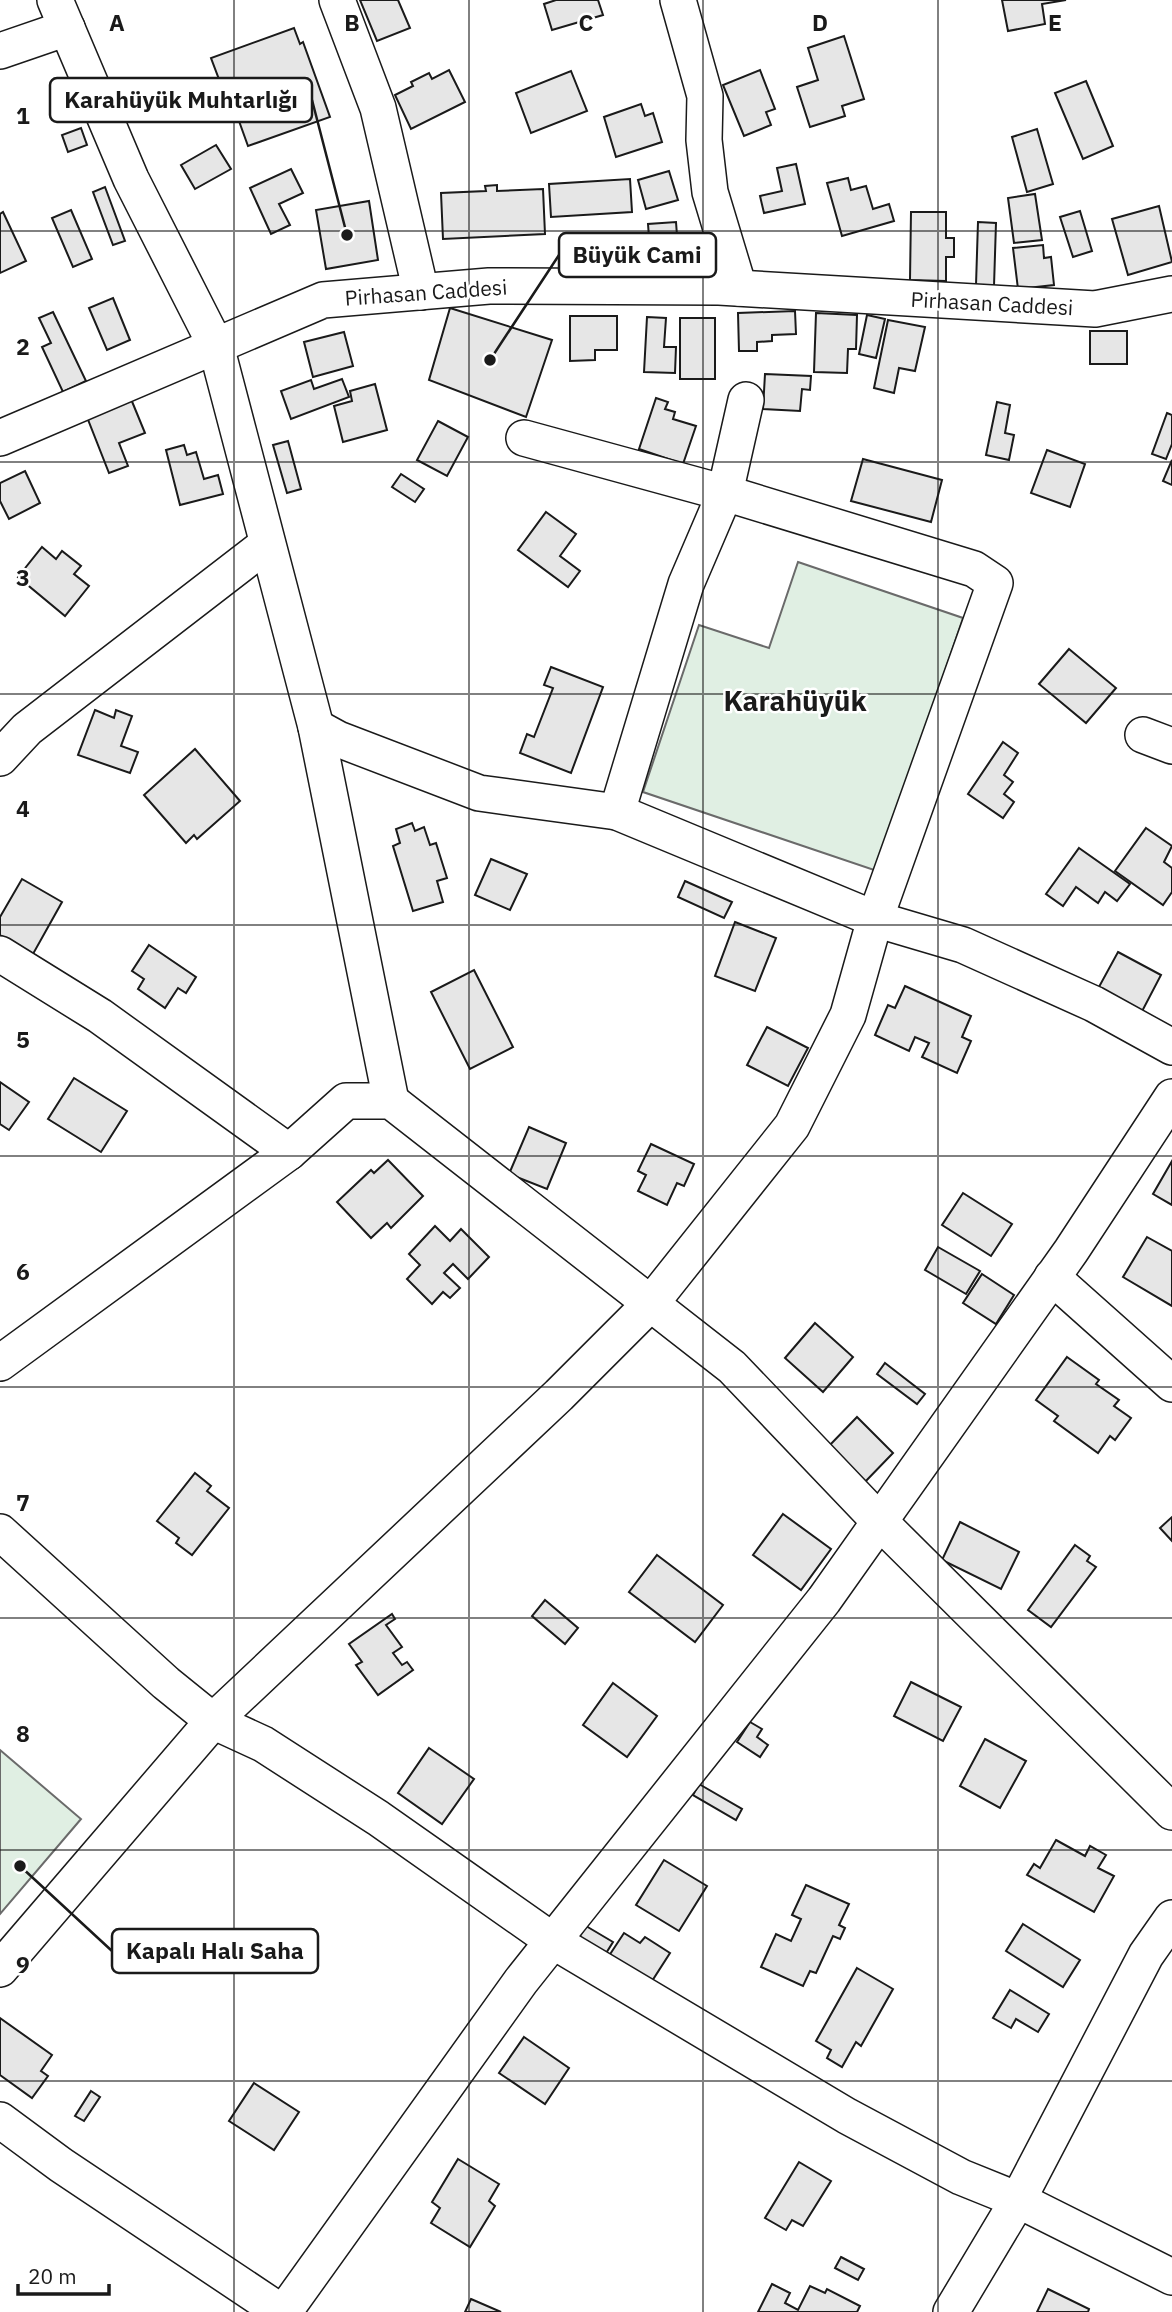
<svg xmlns="http://www.w3.org/2000/svg" width="1172" height="2312" font-family="'IBM Plex Sans',sans-serif">
  <rect width="100%" height="100%" fill="#fff"/>
  <g fill="#e0efe3" stroke="#6a6a6a" stroke-width="2">
    <polygon points="798,562 963,618 877,871 643,792 699,625 769,648"/>
    <polygon points="0,1750 81,1819 0,1914"/>
  </g>
  <g fill="#e6e6e6" stroke="#1a1a1a" stroke-width="2">
    <polygon points="360,0 398,0 410,28 377,41"/>
    <polygon points="556,0 598,0 603,15 552,30 544,4"/>
    <polygon points="1002,0 1066,0 1042,4 1045,24 1008,31"/>
    <polygon points="294,28 300,44 303,42 330,117 248,146 235,110 231,111 211,58"/>
    <polygon points="844,36 864,99 842,106 845,116 810,127 797,87 818,80 808,48"/>
    <polygon points="449,70 465,102 411,129 395,95 413,86 411,82 429,73 432,79"/>
    <polygon points="760,70 775,109 766,112 771,125 744,136 723,85"/>
    <polygon points="571,71 587,111 531,133 516,93"/>
    <polygon points="1086,81 1113,146 1083,159 1055,93"/>
    <polygon points="641,104 645,116 653,113 662,142 616,157 604,117"/>
    <polygon points="81,128 87,145 68,152 62,135"/>
    <polygon points="1037,129 1053,184 1027,192 1012,137"/>
    <polygon points="216,145 231,169 195,189 181,165"/>
    <polygon points="796,164 805,204 764,213 760,196 782,191 777,168"/>
    <polygon points="291,169 303,193 279,204 290,225 271,234 250,188"/>
    <polygon points="669,171 678,200 646,209 638,180"/>
    <polygon points="848,178 851,190 866,186 873,209 889,204 894,221 842,236 827,183"/>
    <polygon points="630,179 632,212 551,217 549,184"/>
    <polygon points="497,185 497,191 543,189 545,234 443,239 441,193 486,191 485,186"/>
    <polygon points="105,187 125,241 113,245 93,192"/>
    <polygon points="1035,194 1042,240 1014,243 1008,198"/>
    <polygon points="369,201 378,260 326,269 316,210"/>
    <polygon points="1159,206 1172,262 1128,275 1112,219"/>
    <polygon points="71,210 92,259 73,267 52,218"/>
    <polygon points="1080,211 1092,251 1073,257 1060,217"/>
    <polygon points="3,212 26,261 0,273 0,214"/>
    <polygon points="911,212 946,212 946,238 954,238 954,257 946,257 946,281 910,280"/>
    <polygon points="676,222 680,276 652,278 648,224"/>
    <polygon points="978,222 996,223 994,286 976,285"/>
    <polygon points="1043,245 1044,258 1051,257 1054,285 1018,289 1013,248"/>
    <polygon points="113,298 130,340 107,350 89,308"/>
    <polygon points="450,308 552,340 526,417 429,380"/>
    <polygon points="795,311 796,334 772,335 772,341 757,342 757,351 739,351 738,313"/>
    <polygon points="53,312 86,381 63,392 42,347 51,343 39,318"/>
    <polygon points="816,313 857,315 856,349 848,349 847,373 814,372"/>
    <polygon points="867,315 885,319 876,358 859,354"/>
    <polygon points="570,316 617,316 617,350 595,350 595,360 570,361"/>
    <polygon points="647,317 666,318 664,347 676,347 675,373 644,372"/>
    <rect x="680" y="318" width="35" height="61"/>
    <polygon points="888,320 925,327 915,371 899,368 894,393 874,388"/>
    <rect x="1090" y="331" width="37" height="33"/>
    <polygon points="344,332 353,366 313,377 304,342"/>
    <polygon points="765,374 811,376 810,390 802,389 800,411 763,409"/>
    <polygon points="342,379 349,397 291,419 281,391 311,380 314,389"/>
    <polygon points="375,384 387,430 343,442 334,406 352,401 350,391"/>
    <polygon points="656,398 668,402 665,409 675,412 673,419 696,426 683,464 639,449"/>
    <polygon points="131,399 145,433 119,443 128,466 109,473 87,417"/>
    <polygon points="997,402 1010,405 1005,433 1014,435 1009,460 986,455"/>
    <polygon points="1167,413 1172,415 1172,444 1166,459 1152,454"/>
    <polygon points="438,421 468,437 447,476 417,460"/>
    <polygon points="288,441 301,489 287,493 273,445"/>
    <polygon points="184,445 187,455 196,452 204,479 218,475 223,494 180,505 166,450"/>
    <polygon points="1047,450 1085,464 1070,507 1031,493"/>
    <polygon points="863,459 942,480 931,522 851,501"/>
    <polygon points="1172,460 1172,485 1163,481"/>
    <polygon points="25,471 40,503 9,519 0,501 0,483"/>
    <polygon points="401,474 424,489 415,502 392,487"/>
    <polygon points="546,512 576,534 560,556 580,571 568,587 518,550"/>
    <polygon points="42,547 56,559 62,551 81,566 74,574 89,586 65,616 18,577"/>
    <polygon points="1069,649 1116,688 1086,723 1039,684"/>
    <polygon points="551,667 603,687 571,773 520,753 527,734 534,737 553,688 544,685"/>
    <polygon points="95,710 114,718 116,710 132,716 121,746 138,752 130,773 78,755"/>
    <polygon points="1003,742 1018,753 1004,775 1013,782 1004,794 1014,802 1003,818 968,794"/>
    <polygon points="195,749 240,801 197,839 194,835 186,843 144,795"/>
    <polygon points="412,823 415,831 424,827 430,845 436,843 447,878 437,881 443,902 413,911 393,846 400,843 396,829"/>
    <polygon points="1146,828 1172,846 1164,862 1172,868 1172,892 1163,905 1115,871"/>
    <polygon points="1079,848 1130,884 1117,901 1105,892 1098,903 1076,887 1063,906 1046,894"/>
    <polygon points="491,859 527,874 510,910 475,895"/>
    <polygon points="22,879 62,902 33,954 0,935 0,917"/>
    <polygon points="685,881 732,902 724,918 678,897"/>
    <polygon points="735,922 776,938 755,991 715,976"/>
    <polygon points="149,945 196,977 186,993 178,988 165,1008 138,989 144,979 132,971"/>
    <polygon points="1118,952 1161,975 1138,1019 1094,996"/>
    <polygon points="474,970 513,1047 470,1069 431,992"/>
    <polygon points="905,986 971,1016 962,1037 971,1041 957,1073 922,1057 929,1043 915,1037 909,1051 875,1035 888,1005 895,1008"/>
    <polygon points="767,1027 808,1048 788,1086 747,1065"/>
    <polygon points="74,1078 127,1111 101,1152 48,1119"/>
    <polygon points="0,1082 29,1102 9,1130 0,1124"/>
    <polygon points="529,1127 566,1143 547,1189 509,1174"/>
    <polygon points="651,1144 694,1164 684,1186 677,1183 667,1205 638,1191 646,1175 638,1171"/>
    <polygon points="388,1160 423,1196 391,1228 387,1223 371,1238 337,1202 371,1170 374,1173"/>
    <polygon points="1172,1161 1172,1205 1153,1194"/>
    <polygon points="963,1193 1012,1224 991,1256 942,1225"/>
    <polygon points="435,1226 450,1241 461,1229 489,1257 468,1279 453,1264 444,1273 460,1288 450,1298 443,1292 432,1304 407,1279 420,1265 409,1254"/>
    <polygon points="1147,1237 1172,1251 1172,1306 1123,1277"/>
    <polygon points="938,1247 980,1271 966,1294 925,1270"/>
    <polygon points="982,1274 1014,1295 996,1324 963,1303"/>
    <polygon points="815,1323 853,1357 823,1392 785,1358"/>
    <polygon points="1067,1357 1099,1380 1096,1384 1119,1400 1114,1406 1131,1418 1115,1440 1110,1436 1098,1453 1054,1421 1058,1416 1036,1400"/>
    <polygon points="885,1363 925,1394 917,1404 877,1374"/>
    <polygon points="857,1417 893,1453 863,1484 827,1448"/>
    <polygon points="195,1473 211,1486 207,1491 229,1508 192,1555 176,1543 179,1538 157,1521"/>
    <polygon points="783,1514 831,1549 801,1590 753,1555"/>
    <polygon points="1172,1517 1172,1541 1160,1528"/>
    <polygon points="960,1522 1019,1552 1001,1589 942,1560"/>
    <polygon points="1075,1545 1090,1556 1087,1561 1096,1567 1051,1627 1028,1610"/>
    <polygon points="657,1555 723,1605 695,1642 629,1592"/>
    <polygon points="545,1600 578,1628 565,1644 532,1616"/>
    <polygon points="392,1614 395,1619 386,1625 402,1647 393,1653 402,1665 407,1662 413,1670 378,1695 356,1665 362,1662 349,1644"/>
    <polygon points="911,1682 961,1707 943,1741 894,1716"/>
    <polygon points="613,1683 657,1716 627,1757 583,1725"/>
    <polygon points="750,1722 762,1729 757,1737 768,1745 760,1757 737,1742"/>
    <polygon points="985,1739 1026,1761 1000,1808 960,1786"/>
    <polygon points="429,1748 474,1779 442,1824 398,1793"/>
    <polygon points="699,1784 742,1809 736,1820 693,1795"/>
    <polygon points="1056,1840 1085,1856 1090,1846 1106,1855 1098,1868 1114,1876 1094,1912 1027,1875 1034,1864 1040,1868"/>
    <polygon points="664,1860 707,1886 679,1931 636,1905"/>
    <polygon points="806,1885 849,1904 839,1925 845,1928 840,1939 833,1936 816,1973 810,1971 803,1986 761,1967 776,1934 791,1941 801,1919 792,1915"/>
    <polygon points="1023,1924 1080,1960 1063,1987 1006,1951"/>
    <polygon points="586,1926 613,1942 598,1966 572,1949"/>
    <polygon points="624,1933 640,1943 645,1937 670,1953 643,1995 601,1968"/>
    <polygon points="857,1968 893,1989 861,2046 856,2042 842,2067 827,2058 831,2050 816,2041"/>
    <polygon points="1010,1990 1049,2014 1038,2032 1016,2019 1011,2028 993,2018"/>
    <polygon points="0,2018 52,2055 41,2071 48,2076 32,2098 0,2075"/>
    <polygon points="524,2037 569,2068 545,2104 499,2073"/>
    <polygon points="254,2083 299,2112 274,2150 229,2121"/>
    <polygon points="91,2091 100,2097 84,2121 75,2116"/>
    <polygon points="458,2159 499,2184 489,2201 495,2206 470,2247 431,2223 440,2208 432,2202"/>
    <polygon points="799,2162 831,2181 803,2226 792,2220 786,2230 765,2218"/>
    <polygon points="841,2257 864,2269 858,2280 835,2268"/>
    <polygon points="772,2284 790,2293 785,2303 798,2310 810,2286 825,2293 827,2289 860,2306 857,2312 758,2312"/>
    <polygon points="1048,2289 1089,2309 1088,2312 1037,2312"/>
    <polygon points="471,2299 501,2312 465,2312"/>
  </g>
  <g fill="none" stroke-linecap="round" stroke-linejoin="round">
    <g stroke="#1a1a1a" stroke-width="38">
      <g id="minor">
        <polyline points="55,0 131,179 216,346 316,727 391,1101"/>
        <polyline points="337,0 378,108 421,292"/>
        <polyline points="678,0 705,96 704,140 710,192 739,288"/>
        <polyline points="0,51 67,28"/>
        <polyline points="0,438 323,300 489,286 719,287 1095,309 1172,294"/>
        <polyline points="316,727 338,739 479,793 617,812 875,919 963,945 1094,1004 1172,1047"/>
        <polyline points="1143,735 1172,746"/>
        <polyline points="0,758 27,729 267,544"/>
        <polyline points="617,812 686,584 725,493 746,400"/>
        <polyline points="0,954 100,1016 289,1152"/>
        <polyline points="1052,1277 1172,1384"/>
        <polyline points="0,1363 289,1152 346,1101 391,1101 732,1367 880,1522 1172,1812"/>
        <polyline points="0,1532 166,1683 213,1721 263,1744 378,1818 553,1941 847,2116 961,2177 1018,2200 1172,2277"/>
        <polyline points="0,1969 213,1721 559,1395 652,1302 792,1126 848,1015 875,919 995,583 974,569 725,493 524,438"/>
        <polyline points="0,2120 61,2165 281,2312"/>
        <polyline points="284,2312 521,1981 824,1600 1071,1251 1172,1097"/>
        <polyline points="951,2312 1018,2200 1146,1955 1172,1918"/>
      </g>
    </g>
    <use href="#minor" stroke="#fff" stroke-width="35"/>
  </g>
  <path fill="none" stroke="#1a1a1a" stroke-width="2" stroke-opacity="0.55" d="M234,0V2312M469,0V2312M703,0V2312M938,0V2312M0,231H1172M0,462H1172M0,694H1172M0,925H1172M0,1156H1172M0,1387H1172M0,1618H1172M0,1850H1172M0,2081H1172"/>
  <g text-anchor="middle" dominant-baseline="central" stroke-width="5" stroke-linejoin="round" paint-order="stroke">
    <g font-size="21" fill="#1a1a1a" stroke="#fff">
      <text transform="translate(426 292) rotate(-4)">Pirhasan Caddesi</text>
      <text transform="translate(992 303) rotate(3)">Pirhasan Caddesi</text>
    </g>
    <g font-size="28" font-weight="bold" fill="#1a1a1a" stroke="#fff">
      <text x="795" y="700">Karahüyük</text>
    </g>
  </g>
  <g font-size="23" text-anchor="middle" font-weight="bold" fill="#1a1a1a" stroke="#fff" stroke-width="5" stroke-linejoin="round" paint-order="stroke">
    <text x="117" y="31">A</text>
    <text x="352" y="31">B</text>
    <text x="586" y="31">C</text>
    <text x="820" y="31">D</text>
    <text x="1055" y="31">E</text>
    <text x="23" y="124">1</text>
    <text x="23" y="355">2</text>
    <text x="23" y="586">3</text>
    <text x="23" y="817">4</text>
    <text x="23" y="1048">5</text>
    <text x="23" y="1280">6</text>
    <text x="23" y="1511">7</text>
    <text x="23" y="1742">8</text>
    <text x="23" y="1973">9</text>
  </g>
  <path fill="none" stroke="#1a1a1a" stroke-width="2.5" d="M347 235L312 100M490 360L559 255M20 1866L112 1951"/>
  <g fill="#1a1a1a" stroke="#fff" stroke-width="2.5">
    <circle cx="347" cy="235" r="7"/>
    <circle cx="490" cy="360" r="7"/>
    <circle cx="20" cy="1866" r="7"/>
  </g>
  <g fill="#fff" stroke="#1a1a1a" stroke-width="2.5">
    <rect x="50" y="78" width="262" height="44" rx="7"/>
    <rect x="559" y="233" width="157" height="44" rx="7"/>
    <rect x="112" y="1929" width="206" height="44" rx="7"/>
  </g>
  <g font-size="23" text-anchor="middle" font-weight="bold" fill="#1a1a1a">
    <text x="181" y="108">Karahüyük Muhtarlığı</text>
    <text x="637" y="263">Büyük Cami</text>
    <text x="215" y="1959">Kapalı Halı Saha</text>
  </g>
  <path d="M18 2284v10h91v-10" fill="none" stroke="#1a1a1a" stroke-width="3.5"/>
  <text x="28" y="2284" font-size="21" fill="#1a1a1a" stroke="#ffffff" stroke-width="5" paint-order="stroke">20 m</text>
</svg>
